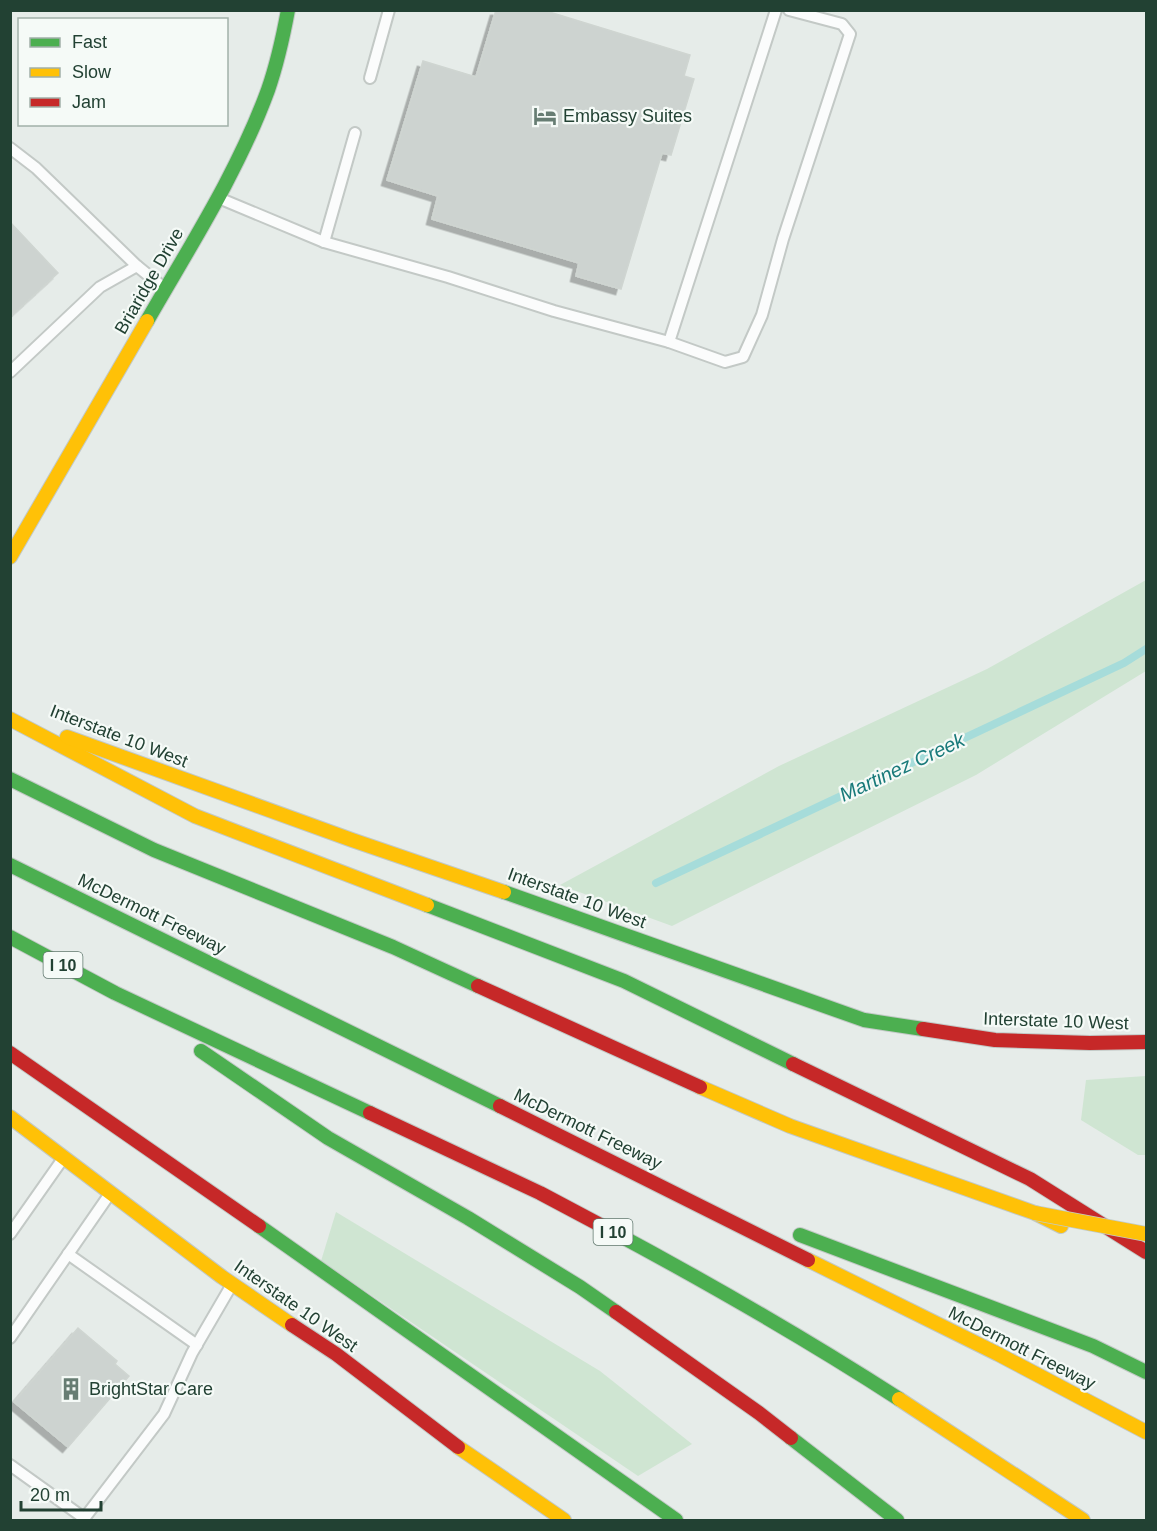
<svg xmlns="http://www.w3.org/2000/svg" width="1157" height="1531" font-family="Arial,sans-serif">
  <defs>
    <filter id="shadow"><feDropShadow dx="-5.5" dy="5.5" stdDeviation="0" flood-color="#0004"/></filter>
  </defs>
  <rect width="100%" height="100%" fill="#e6ece9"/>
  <g fill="#cfe5d2">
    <polygon points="1146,580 1146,671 976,775 672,926 560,885 779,766 987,669"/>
    <polygon points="1146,1076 1146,1155 1138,1155 1081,1120 1086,1080"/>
    <polygon points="336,1212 600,1371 692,1444 638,1476 321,1261"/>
  </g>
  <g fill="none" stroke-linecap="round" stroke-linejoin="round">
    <polyline stroke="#a6dcda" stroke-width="8" points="656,883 1124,663 1146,649"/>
  </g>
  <g fill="#cdd3d0" stroke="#cfd5d1" stroke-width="1.5" filter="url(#shadow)">
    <polygon points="496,10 543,10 690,55 684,76 694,79 671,155 662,153 621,289 576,276 579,263 432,219 438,196 387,180 423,61 476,77"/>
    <polygon points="10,222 58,273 10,317"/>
    <polygon points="78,1328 117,1361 115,1364 129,1376 68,1447 14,1402"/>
  </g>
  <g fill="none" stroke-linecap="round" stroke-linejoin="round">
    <g stroke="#c3c9c6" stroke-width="14">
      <g id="lane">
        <polyline points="370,78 389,10"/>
        <polyline points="10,148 36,168 137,266"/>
        <polyline points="221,199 324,242 448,277 554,311 669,342 725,362 743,357 762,315 783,239 850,34 842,24 789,10"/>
        <polyline points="324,242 355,133"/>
        <polyline points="669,342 776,10"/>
        <polyline points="10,372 100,287 137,266 164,288"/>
        <polyline points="10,1234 62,1160"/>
        <polyline points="68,1254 197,1345"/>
        <polyline points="10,1338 109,1195"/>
        <polyline points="10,1465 84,1518"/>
        <polyline points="83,1520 164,1414 192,1353 231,1286"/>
      </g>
    </g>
    <g stroke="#c2c9c6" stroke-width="16">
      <g id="fast">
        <path d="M147,321C190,246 238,172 268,90C277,64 283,37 288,10"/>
        <polyline points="10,779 154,850 393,947 478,986"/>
        <polyline points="10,865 500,1106"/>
        <polyline points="504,892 864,1020 923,1029"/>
        <polyline points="427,905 624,981 793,1064"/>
        <polyline points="10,937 115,993 370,1113"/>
        <polyline points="201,1051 328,1138 468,1218 580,1287 616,1312"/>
        <polyline points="259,1226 676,1520"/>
        <path d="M604,1227C705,1281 803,1337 899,1399"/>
        <polyline points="800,1235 1093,1346 1146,1372"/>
        <polyline points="791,1438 897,1520"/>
      </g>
    </g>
    <g stroke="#c2c9c6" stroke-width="16">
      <g id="slow">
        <polyline points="10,557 147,321"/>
        <polyline points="10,719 195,816 427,905"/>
        <polyline points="67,737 352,840 504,892"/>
        <polyline points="700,1087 790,1126 1035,1213 1061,1226"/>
        <polyline points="10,1117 222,1277 292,1325"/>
        <polyline points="808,1260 998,1354 1146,1432"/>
        <polyline points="899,1399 1083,1520"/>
        <polyline points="458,1447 564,1520"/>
      </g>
    </g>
    <g stroke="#c2c9c6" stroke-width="16">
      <g id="jam">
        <polyline points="478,986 700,1087"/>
        <polyline points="923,1029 995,1040 1090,1043 1146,1042"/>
        <polyline points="10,1053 259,1226"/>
        <polyline points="793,1064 1030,1179 1146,1252"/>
        <polyline points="500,1106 808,1260"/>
        <polyline points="370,1113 540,1193 604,1227"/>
        <polyline points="616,1312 759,1413 791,1438"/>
        <polyline points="292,1325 336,1354 458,1447"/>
      </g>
    </g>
    <use href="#lane" stroke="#fbfcfc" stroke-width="10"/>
    <use href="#fast" stroke="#4caf50" stroke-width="14"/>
    <use href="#slow" stroke="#ffc107" stroke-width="14"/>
    <use href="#jam" stroke="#c62828" stroke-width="14"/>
    <g stroke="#c2cbc6" stroke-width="16" stroke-linecap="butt">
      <polyline id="slow-bridge" points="1035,1213 1146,1234"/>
    </g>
    <use href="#slow-bridge" stroke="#ffc107" stroke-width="14"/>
  </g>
  <defs>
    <g id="hotel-bare" transform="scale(1.8)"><path d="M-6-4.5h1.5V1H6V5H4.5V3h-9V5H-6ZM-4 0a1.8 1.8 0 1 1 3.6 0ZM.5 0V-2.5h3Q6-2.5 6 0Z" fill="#677d73" stroke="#f5faf7" stroke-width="2.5" paint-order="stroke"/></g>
    <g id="building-bare" transform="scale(1.8)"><path d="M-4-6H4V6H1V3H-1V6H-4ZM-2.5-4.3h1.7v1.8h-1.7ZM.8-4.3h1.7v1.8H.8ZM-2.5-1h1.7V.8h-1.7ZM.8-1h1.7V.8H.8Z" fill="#677d73" stroke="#f5faf7" stroke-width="2.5" paint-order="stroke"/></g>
  </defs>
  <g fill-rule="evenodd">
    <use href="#hotel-bare" x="545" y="116"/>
    <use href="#building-bare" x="71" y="1389"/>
  </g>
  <g text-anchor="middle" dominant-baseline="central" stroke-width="4.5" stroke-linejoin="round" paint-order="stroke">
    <g fill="#f5faf7" stroke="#61786e" stroke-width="1.5">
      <rect x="43.5" y="952" width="39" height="26" rx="4.5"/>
      <rect x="593.5" y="1219" width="39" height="26" rx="4.5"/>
    </g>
    <g font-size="16" font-weight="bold" fill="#224133">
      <text x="63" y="965">I 10</text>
      <text x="613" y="1232">I 10</text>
    </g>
    <g font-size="18" fill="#224133" stroke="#f5faf7" text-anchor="start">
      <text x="563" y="116">Embassy Suites</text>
      <text x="89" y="1389">BrightStar Care</text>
    </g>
    <g font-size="18" fill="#224133" stroke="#f5faf7">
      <text transform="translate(149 281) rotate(-60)">Briaridge Drive</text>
      <text transform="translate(119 736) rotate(21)">Interstate 10 West</text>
      <text transform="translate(577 898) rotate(20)">Interstate 10 West</text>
      <text transform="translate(152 914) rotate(26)">McDermott Freeway</text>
      <text transform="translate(1056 1021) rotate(2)">Interstate 10 West</text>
      <text transform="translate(588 1129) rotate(26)">McDermott Freeway</text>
      <text transform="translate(296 1306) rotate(35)">Interstate 10 West</text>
      <text transform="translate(1022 1348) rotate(27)">McDermott Freeway</text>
    </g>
    <g font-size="20" font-style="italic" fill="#197a7a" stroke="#f5faf7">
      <text transform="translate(902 767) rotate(-25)">Martinez Creek</text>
    </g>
  </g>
  <rect width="1157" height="1531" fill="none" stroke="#224133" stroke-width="24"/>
  <rect x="18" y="18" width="210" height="108" fill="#f5faf7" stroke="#a1b0a9" stroke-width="1.5"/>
  <rect x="30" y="38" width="30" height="9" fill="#4caf50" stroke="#a1b0a9" stroke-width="1.5"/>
  <text x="72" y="48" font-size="18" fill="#224133">Fast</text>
  <rect x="30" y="68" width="30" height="9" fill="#ffc107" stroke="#a1b0a9" stroke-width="1.5"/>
  <text x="72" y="78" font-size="18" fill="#224133">Slow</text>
  <rect x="30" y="98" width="30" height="9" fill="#c62828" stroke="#a1b0a9" stroke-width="1.5"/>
  <text x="72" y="108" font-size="18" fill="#224133">Jam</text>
  <path d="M21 1501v9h80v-9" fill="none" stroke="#224133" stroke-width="3"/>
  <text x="30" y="1501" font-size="18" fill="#224133" stroke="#f5faf7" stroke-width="4.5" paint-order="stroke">20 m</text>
</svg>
